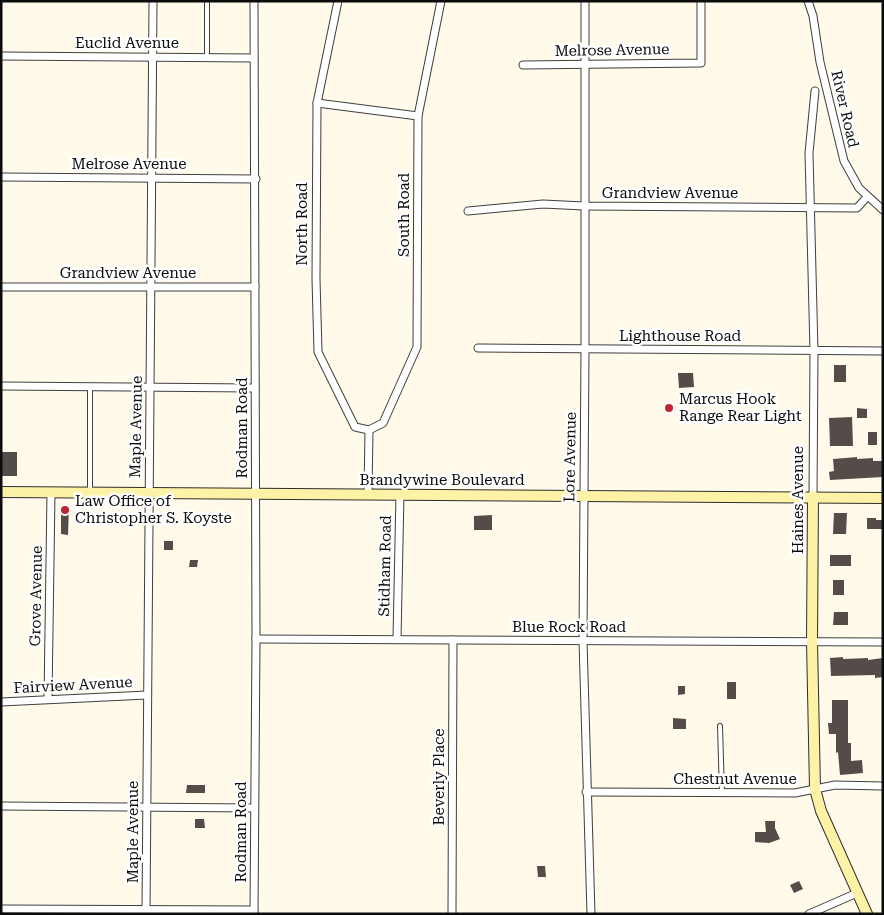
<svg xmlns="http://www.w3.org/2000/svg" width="884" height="915" font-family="'Roboto Serif',serif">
  <rect width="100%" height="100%" fill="#fffaea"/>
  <g fill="#544c48">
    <rect x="834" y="365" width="12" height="17"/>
    <polygon points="678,373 693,373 694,387 679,388"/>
    <polygon points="857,408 867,409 867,418 857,418"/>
    <polygon points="852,417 853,446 830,446 829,418"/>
    <rect x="868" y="432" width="9" height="13"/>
    <rect x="2" y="452" width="15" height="24"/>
    <polygon points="857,457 857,459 873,458 873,461 883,461 883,477 830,480 829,472 834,471 833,459"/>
    <polygon points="61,506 69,506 68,535 61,534"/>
    <polygon points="834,513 847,513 846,534 833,534"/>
    <polygon points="492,515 492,530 474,530 474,516"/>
    <polygon points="867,518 876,518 876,520 883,520 883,529 867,529"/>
    <rect x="164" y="541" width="9" height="9"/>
    <rect x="830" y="555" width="21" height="11"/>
    <polygon points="190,560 198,560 197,567 189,567"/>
    <rect x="833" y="580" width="11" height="15"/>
    <polygon points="834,612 848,612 848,625 833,625"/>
    <polygon points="843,657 843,659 868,658 868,660 883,658 883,677 875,678 875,675 831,676 830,658"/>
    <rect x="727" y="682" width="9" height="17"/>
    <polygon points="678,686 685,686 685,694 678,695"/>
    <polygon points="832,700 848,700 848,743 851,743 851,761 862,760 863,773 840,775 838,752 836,753 836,734 829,734 828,723 832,723"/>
    <polygon points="673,718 686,719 686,729 673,729"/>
    <polygon points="187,785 205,785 205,793 186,793"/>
    <polygon points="195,819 204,819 205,828 195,828"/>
    <polygon points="765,821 775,821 775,828 780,839 769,843 755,842 755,832 766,832"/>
    <polygon points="537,866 545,866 546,877 538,877"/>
    <polygon points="799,881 803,889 794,893 790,885"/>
  </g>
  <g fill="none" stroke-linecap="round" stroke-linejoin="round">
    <g stroke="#3f3f3f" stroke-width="6">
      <g id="lane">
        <polyline points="207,1 207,57"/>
        <polyline points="90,386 90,491"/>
        <polyline points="720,726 722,793"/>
      </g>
    </g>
    <g stroke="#3f3f3f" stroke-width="9">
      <g id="street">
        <polyline points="338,1 317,103 316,279 318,352 355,427 369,430 368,494"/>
        <polyline points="585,1 585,349 583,641 591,914"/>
        <polyline points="808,1 813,16 820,62 844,161 859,188 883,210"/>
        <polyline points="1,56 253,58"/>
        <polyline points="523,65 701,63 701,1"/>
        <polyline points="317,103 418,116"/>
        <polyline points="1,177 256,179"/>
        <polyline points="468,211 543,204 584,206 857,208 867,197"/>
        <polyline points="1,287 255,287"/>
        <polyline points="478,348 883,351"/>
        <polyline points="1,386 255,388"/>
        <polyline points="369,430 383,423 417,347 418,116 441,1"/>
        <polyline points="813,496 814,351 809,153 815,91"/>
        <polyline points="256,639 883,642"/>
        <polyline points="397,639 400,494"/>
        <polyline points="48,699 51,493"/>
        <polyline points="1,702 147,695"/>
        <polyline points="586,792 795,793 835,785 883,786"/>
        <polyline points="1,806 254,808"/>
        <polyline points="1,909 254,910"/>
        <polyline points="146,914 153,1"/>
        <polyline points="254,914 256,639 254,1"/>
        <polyline points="452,914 453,640"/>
        <polyline points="809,914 857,893"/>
      </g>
    </g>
    <g stroke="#2e2e2e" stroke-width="12">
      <g id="secondary">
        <polyline points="1,492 883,498"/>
        <polyline points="813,496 812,642 815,789 821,811 867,914"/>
      </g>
    </g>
    <use href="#lane" stroke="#fff" stroke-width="4"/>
    <use href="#street" stroke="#fff" stroke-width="7"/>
    <use href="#secondary" stroke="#fef2a6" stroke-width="10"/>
  </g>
  <g fill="#ba2531" stroke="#fff" stroke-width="2">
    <circle cx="669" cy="408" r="5"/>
    <circle cx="65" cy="510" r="5"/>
  </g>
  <g text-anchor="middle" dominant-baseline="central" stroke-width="5" stroke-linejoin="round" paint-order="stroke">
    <g font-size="15" fill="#0c0c0c" stroke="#fff">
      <text x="127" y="43">Euclid Avenue</text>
      <text transform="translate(612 50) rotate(-1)">Melrose Avenue</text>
      <text transform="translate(845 109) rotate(77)">River Road</text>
      <text x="129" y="164">Melrose Avenue</text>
      <text x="670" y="193">Grandview Avenue</text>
      <text transform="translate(404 215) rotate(-90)">South Road</text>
      <text transform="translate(302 224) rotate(-90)">North Road</text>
      <text x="128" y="273">Grandview Avenue</text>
      <text x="680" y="336">Lighthouse Road</text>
      <text transform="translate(136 427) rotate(-89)">Maple Avenue</text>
      <text transform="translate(242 428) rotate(-90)">Rodman Road</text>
      <text transform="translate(570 457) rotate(-89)">Lore Avenue</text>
      <text x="442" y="480">Brandywine Boulevard</text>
      <text transform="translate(798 500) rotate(-90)">Haines Avenue</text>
      <text transform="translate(385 566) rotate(-89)">Stidham Road</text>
      <text transform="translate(36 596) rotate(-89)">Grove Avenue</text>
      <text x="569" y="627">Blue Rock Road</text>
      <text transform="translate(73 685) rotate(-3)">Fairview Avenue</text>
      <text transform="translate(439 777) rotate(-90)">Beverly Place</text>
      <text x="735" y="779">Chestnut Avenue</text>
      <text transform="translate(133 832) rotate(-90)">Maple Avenue</text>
      <text transform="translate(241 832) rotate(-90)">Rodman Road</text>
    </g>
    <g font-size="15" fill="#0c0c0c" stroke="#fff" text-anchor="start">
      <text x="679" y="399">Marcus Hook<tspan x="679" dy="17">Range Rear Light</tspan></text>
      <text x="75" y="501">Law Office of<tspan x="75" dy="17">Christopher S. Koyste</tspan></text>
    </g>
  </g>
  <rect width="884" height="915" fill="none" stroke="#0c0c0c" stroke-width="5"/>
</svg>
